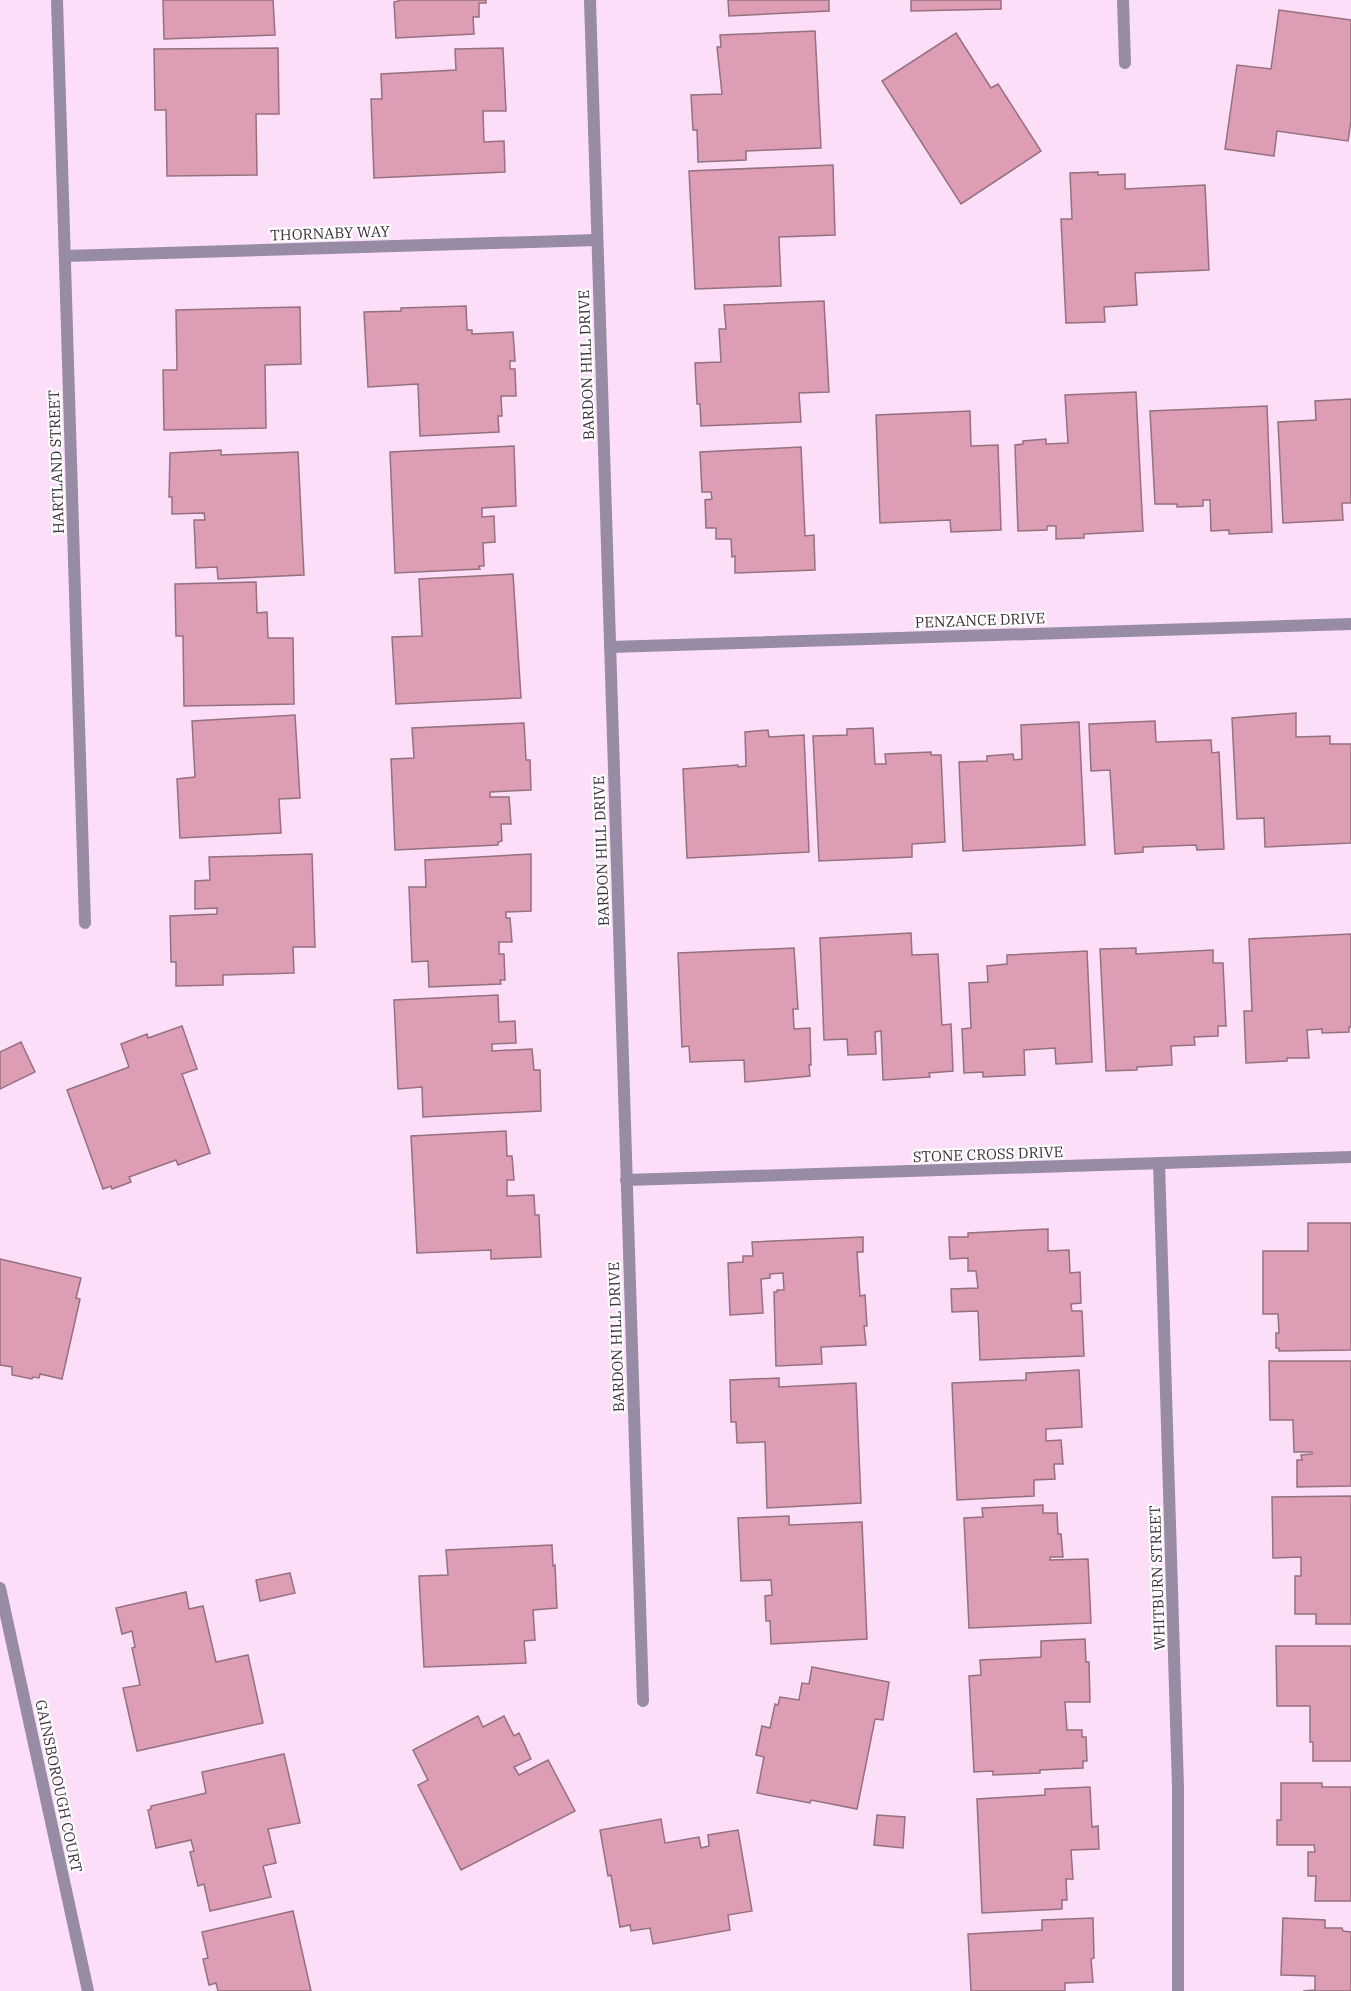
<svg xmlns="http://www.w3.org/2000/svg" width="1351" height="1991" font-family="'IBM Plex Serif',serif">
  <rect width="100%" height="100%" fill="#fddef9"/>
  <g fill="#dd9db5" stroke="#94717d" stroke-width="1.5">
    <polygon points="163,0 273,0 275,35 164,39"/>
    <polygon points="402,0 486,0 486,3 479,3 479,17 473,17 474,34 396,38 394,2"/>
    <polygon points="728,0 829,0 829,11 729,16"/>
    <polygon points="911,0 1001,0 1001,9 911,11"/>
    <polygon points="1279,10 1351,20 1351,121 1348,141 1277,131 1274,156 1225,149 1237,65 1271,69"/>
    <polygon points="815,31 821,148 746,151 746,160 698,162 697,130 693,130 691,95 722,94 717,47 721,47 720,35"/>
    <polygon points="956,33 991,88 998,84 1041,151 961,204 882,81"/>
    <polygon points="278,48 279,114 256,114 257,175 167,176 166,110 155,110 154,49"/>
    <polygon points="503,48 506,111 483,111 484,142 504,141 505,172 374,178 371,99 382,99 381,74 456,70 455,49"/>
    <polygon points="833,165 835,235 779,237 781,286 695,289 689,171"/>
    <polygon points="1098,172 1098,175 1125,174 1125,189 1205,185 1209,270 1135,273 1137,305 1104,307 1105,322 1066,323 1061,219 1072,219 1070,173"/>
    <polygon points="824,301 829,392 799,393 801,422 701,426 700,404 697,404 695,363 721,362 719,329 726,329 724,305"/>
    <polygon points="466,306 467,330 472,330 472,334 513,332 515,361 510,361 510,369 515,369 516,396 501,396 502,416 498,416 499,432 420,436 418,384 368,387 364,312 401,311 401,308"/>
    <polygon points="300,307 301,364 265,365 266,428 164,430 163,370 177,370 176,310"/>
    <polygon points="1136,392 1143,531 1084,534 1084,538 1056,539 1056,526 1047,526 1047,530 1018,531 1015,445 1023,444 1023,441 1046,439 1046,444 1068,443 1065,395"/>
    <polygon points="1351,399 1351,503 1342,503 1343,520 1283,523 1278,422 1316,420 1315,401"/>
    <polygon points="1267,406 1272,532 1229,534 1229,530 1211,531 1210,500 1203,500 1203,506 1177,507 1177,504 1155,504 1150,411"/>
    <polygon points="970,411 971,446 998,445 1001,530 951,532 950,520 880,523 876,415"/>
    <polygon points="514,446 516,506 482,508 482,517 494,516 495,542 483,543 484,566 479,566 480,569 395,573 390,452"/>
    <polygon points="801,447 805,536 814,535 815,570 735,573 735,556 732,557 731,539 716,539 716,528 706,528 705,500 712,499 711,492 702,492 700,452"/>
    <polygon points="221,450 221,455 298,452 304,575 218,579 217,567 196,568 194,520 205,520 204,513 172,514 172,497 169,497 170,453"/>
    <polygon points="513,574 521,698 396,704 392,637 422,636 419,579"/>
    <polygon points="256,582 257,613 267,612 268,638 293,638 294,704 184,706 183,636 176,636 175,584"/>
    <polygon points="1296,713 1296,737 1330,736 1330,744 1351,744 1351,843 1265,847 1264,818 1237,819 1232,718"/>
    <polygon points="295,715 300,798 279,799 281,833 180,838 177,779 195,777 192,721"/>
    <polygon points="1155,721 1156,742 1211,740 1212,753 1219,752 1224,849 1197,850 1196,845 1143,847 1143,852 1115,854 1110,770 1091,771 1089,724"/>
    <polygon points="1079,722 1085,845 963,851 959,762 987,761 987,756 1013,754 1014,760 1022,759 1021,725"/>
    <polygon points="524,723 526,760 530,760 531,790 490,792 490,797 509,797 511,824 501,824 502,841 498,842 498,845 395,850 391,759 414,758 412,728"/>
    <polygon points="873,728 875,764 886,764 885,754 931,752 931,755 941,755 945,842 912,844 912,857 819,861 813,736 847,735 847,729"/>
    <polygon points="768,730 769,737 804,735 809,852 687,858 683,769 738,765 738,767 746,766 745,732"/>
    <polygon points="312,854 315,947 293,947 294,973 223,975 223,985 176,986 176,962 171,962 170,916 217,914 217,908 195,909 195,881 210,880 209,857"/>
    <polygon points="531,854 531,911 506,912 506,918 510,918 512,942 499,942 499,954 504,954 505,980 500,980 501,984 429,987 428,961 412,962 409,887 426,887 425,860"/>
    <polygon points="911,933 912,955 938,954 942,1025 951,1024 953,1071 929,1073 930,1077 883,1080 881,1031 875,1032 876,1054 848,1055 847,1039 824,1040 820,938"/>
    <polygon points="1351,934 1351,1027 1349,1027 1349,1032 1322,1033 1322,1029 1307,1030 1309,1058 1287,1058 1287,1061 1246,1063 1244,1011 1252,1011 1249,939"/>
    <polygon points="794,948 798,1009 793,1009 794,1029 810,1028 811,1065 809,1065 810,1076 745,1082 744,1060 690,1062 689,1046 682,1047 678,953"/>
    <polygon points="1136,948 1136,954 1213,950 1213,963 1223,963 1226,1026 1218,1026 1218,1036 1194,1037 1195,1045 1171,1046 1172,1065 1137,1067 1137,1070 1106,1071 1100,949"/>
    <polygon points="1087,951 1092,1062 1056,1064 1055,1048 1024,1050 1025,1075 983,1077 983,1072 964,1073 962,1029 971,1028 969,983 988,982 987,966 1007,964 1007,955"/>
    <polygon points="498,995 499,1022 515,1021 516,1043 492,1044 492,1051 532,1049 534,1070 540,1070 541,1111 423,1117 422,1087 398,1089 394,1000"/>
    <polygon points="182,1026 197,1069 182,1074 210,1153 178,1165 176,1160 129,1177 131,1182 112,1189 111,1186 103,1189 67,1090 129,1067 121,1044 147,1034 148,1038"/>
    <polygon points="21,1042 35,1072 0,1089 0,1052"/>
    <polygon points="506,1131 507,1156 512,1156 514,1180 507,1180 507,1196 534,1195 535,1215 539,1215 541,1257 491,1259 491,1250 417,1253 411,1136"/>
    <polygon points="1308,1223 1351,1223 1351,1350 1279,1351 1279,1348 1276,1348 1276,1333 1279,1333 1278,1314 1263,1314 1263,1251 1308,1251"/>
    <polygon points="1048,1229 1048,1251 1069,1250 1070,1273 1080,1272 1081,1303 1071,1304 1072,1311 1082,1311 1084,1356 980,1360 978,1311 952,1312 951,1289 978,1288 976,1271 968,1271 968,1258 950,1259 949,1237 968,1237 968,1233"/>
    <polygon points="863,1237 863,1252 857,1252 860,1296 865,1295 867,1326 864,1326 866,1345 821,1347 822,1364 776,1366 774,1292 777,1292 777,1290 784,1290 783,1273 770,1274 770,1278 761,1279 763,1313 730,1315 728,1263 743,1262 743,1256 753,1256 752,1242"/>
    <polygon points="0,1259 81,1278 76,1298 80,1299 62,1379 40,1374 39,1378 33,1377 32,1379 12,1375 12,1367 0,1365"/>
    <polygon points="1269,1361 1351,1361 1351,1486 1297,1487 1297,1460 1302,1460 1301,1455 1312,1454 1312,1452 1294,1452 1293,1420 1270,1420"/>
    <polygon points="1079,1370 1082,1427 1046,1429 1046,1441 1061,1440 1063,1464 1054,1464 1055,1479 1034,1480 1034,1496 957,1500 952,1383 1026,1380 1026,1373"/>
    <polygon points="779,1378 779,1387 856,1383 861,1503 767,1508 765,1442 737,1443 736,1422 731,1422 730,1380"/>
    <polygon points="1351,1496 1351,1624 1316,1624 1316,1614 1295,1614 1295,1576 1301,1576 1301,1557 1273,1558 1272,1497"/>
    <polygon points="1043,1505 1043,1513 1057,1513 1058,1534 1061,1534 1063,1557 1050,1557 1050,1560 1088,1559 1091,1623 969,1628 964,1518 983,1517 982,1508"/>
    <polygon points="789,1516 789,1525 862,1522 867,1639 771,1644 770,1621 766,1621 765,1596 772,1595 771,1580 741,1581 738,1518"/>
    <polygon points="552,1545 553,1566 555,1565 557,1608 533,1610 535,1640 524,1641 526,1663 424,1667 419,1576 448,1575 446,1550"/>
    <polygon points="290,1573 295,1593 260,1601 256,1580"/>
    <polygon points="186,1592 189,1609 203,1606 216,1662 248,1655 263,1723 137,1751 123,1688 140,1685 132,1648 135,1647 132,1631 122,1634 116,1608"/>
    <polygon points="1085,1639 1086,1662 1089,1662 1090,1702 1065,1702 1067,1730 1082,1730 1082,1737 1086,1737 1087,1761 1083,1761 1083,1768 1040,1770 1040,1773 993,1775 993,1771 974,1772 969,1676 981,1675 980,1660 1041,1657 1041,1641"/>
    <polygon points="1276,1646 1351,1646 1351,1761 1313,1761 1313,1742 1310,1742 1310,1706 1277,1706"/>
    <polygon points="812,1667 889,1682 883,1720 875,1719 857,1809 811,1800 810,1803 757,1793 764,1757 756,1755 762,1726 770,1728 775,1704 778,1705 780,1697 799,1700 802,1683 809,1684"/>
    <polygon points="478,1716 483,1727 504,1716 514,1736 519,1733 531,1759 514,1767 519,1775 548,1760 575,1811 461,1870 418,1785 428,1780 413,1750"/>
    <polygon points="284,1754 300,1823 268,1829 276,1863 263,1866 271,1897 210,1911 204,1884 198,1886 190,1852 194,1851 191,1840 156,1848 148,1810 151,1809 151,1806 206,1793 202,1772"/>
    <polygon points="1281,1783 1322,1783 1322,1787 1351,1787 1351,1901 1315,1901 1316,1876 1308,1876 1308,1852 1315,1852 1314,1845 1277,1845 1277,1820 1281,1820"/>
    <polygon points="1090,1787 1092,1827 1098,1826 1099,1849 1071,1850 1073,1879 1066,1879 1067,1900 1062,1900 1062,1909 982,1913 977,1799 1045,1795 1045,1789"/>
    <polygon points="877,1815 905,1817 903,1848 874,1845"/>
    <polygon points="661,1819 665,1843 699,1837 701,1848 709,1846 708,1835 738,1830 752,1911 728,1915 730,1930 653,1944 650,1928 631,1931 630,1925 620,1927 611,1875 608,1876 600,1830"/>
    <polygon points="293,1911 311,1991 218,1991 216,1983 209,1985 203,1959 208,1958 202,1932"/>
    <polygon points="1093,1918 1094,1958 1091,1959 1093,1982 1065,1983 1065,1991 971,1991 968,1934 1042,1930 1042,1920"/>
    <polygon points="1283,1918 1325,1920 1325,1928 1342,1928 1343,1931 1351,1932 1351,1991 1303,1991 1315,1990 1315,1976 1281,1975"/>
  </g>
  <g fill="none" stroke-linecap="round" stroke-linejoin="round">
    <g stroke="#978ca4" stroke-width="12">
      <polyline points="57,0 85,923"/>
      <polyline points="590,0 643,1701"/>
      <polyline points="1123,0 1125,63"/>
      <polyline points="65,256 597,240"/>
      <polyline points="610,647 1351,624"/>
      <polyline points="1159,1163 1178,1787 1178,1991"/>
      <polyline points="626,1180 1351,1157"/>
      <polyline points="0,1588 88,1991"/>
    </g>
  </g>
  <g text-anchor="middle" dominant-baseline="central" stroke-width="4.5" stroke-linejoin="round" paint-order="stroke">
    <g font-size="15" fill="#3a2f39" stroke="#fff">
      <text transform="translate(330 233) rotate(-2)">THORNABY WAY</text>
      <text transform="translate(586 365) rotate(-92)">BARDON HILL DRIVE</text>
      <text transform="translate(56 462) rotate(-92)">HARTLAND STREET</text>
      <text transform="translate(980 620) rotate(-2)">PENZANCE DRIVE</text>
      <text transform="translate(601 851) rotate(-92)">BARDON HILL DRIVE</text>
      <text transform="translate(988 1154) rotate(-2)">STONE CROSS DRIVE</text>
      <text transform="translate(616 1337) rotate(-92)">BARDON HILL DRIVE</text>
      <text transform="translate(1157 1578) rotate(-92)">WHITBURN STREET</text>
      <text transform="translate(59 1786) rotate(78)">GAINSBOROUGH COURT</text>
    </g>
  </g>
</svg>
